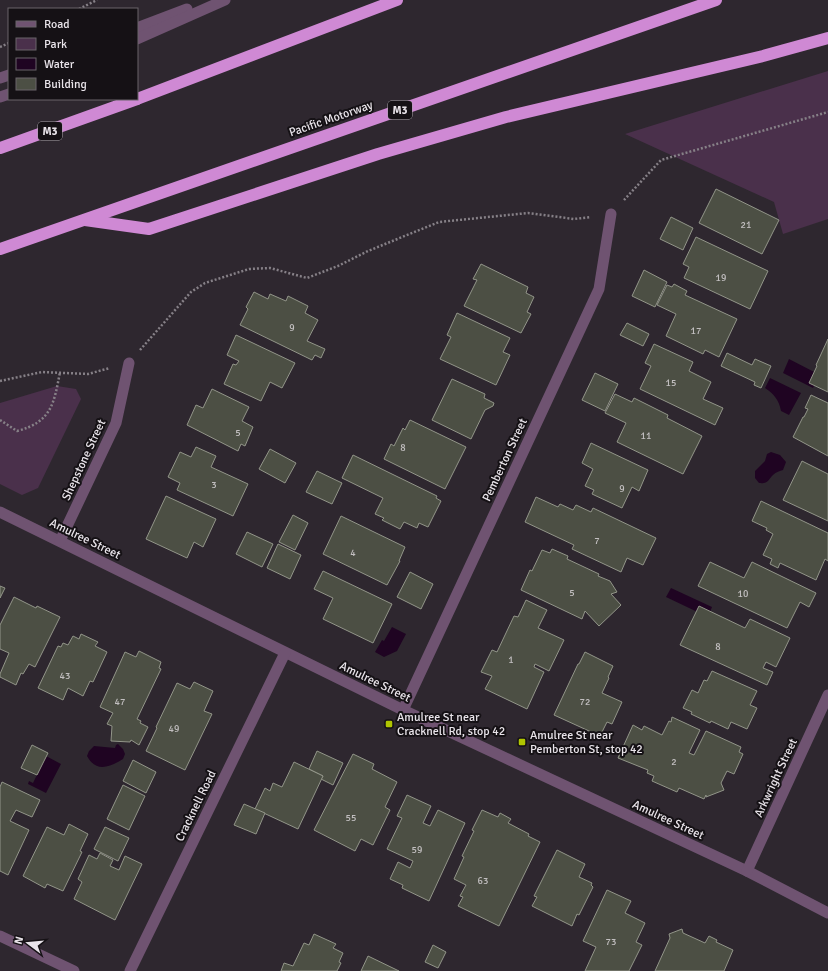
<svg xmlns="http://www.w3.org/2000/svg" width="828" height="971" font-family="Signika,sans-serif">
  <rect width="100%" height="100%" fill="#2e272f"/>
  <g fill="#4a304b">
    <polygon points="828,71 828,219 783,234 774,202 625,134"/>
    <polygon points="57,386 76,389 81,399 38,488 22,495 0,484 0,403"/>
  </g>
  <g fill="#1f0422">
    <polygon points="789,359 820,375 813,388 783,373"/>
    <path d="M770,378L801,393L789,415L781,411C779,400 774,394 765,388Z"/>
    <path d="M771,452L780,455L786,462L783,470C780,471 776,472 773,475C768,480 768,484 759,483L755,478V471L765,461L767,454Z"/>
    <polygon points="671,588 712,607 708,617 666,597"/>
    <polygon points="392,627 406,634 397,651 384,657 375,652 382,640 384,641"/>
    <path d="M118,744L123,749L125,754L123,759C110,767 96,773 87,756L89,751L94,746L115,748L116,745Z"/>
    <polygon points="46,756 61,764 46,793 28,784 29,781 33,783"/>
  </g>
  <g fill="#4c4f44" stroke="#929589">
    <polygon points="716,189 779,220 762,254 699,223"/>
    <polygon points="671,217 693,228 683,250 660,239"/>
    <polygon points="696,237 768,271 750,309 684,278 689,267 683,264"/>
    <polygon points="481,264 528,287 526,293 534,297 527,312 531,314 521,333 464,306 477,280 473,279"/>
    <polygon points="644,270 667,282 655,307 632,296"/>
    <polygon points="674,284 687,291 685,295 737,319 719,357 705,350 703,354 666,336 676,314 657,305 667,285 672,287"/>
    <polygon points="254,292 268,299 270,294 286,301 288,296 308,306 305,313 318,320 307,341 325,349 321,358 315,355 312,360 240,325 248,309 246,307"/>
    <polygon points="457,313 510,338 503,352 510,355 496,385 440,359 451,337 447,335"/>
    <polygon points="627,323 649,334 643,346 620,335"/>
    <polygon points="236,335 295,363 282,388 270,382 261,401 224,384 233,364 236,365 239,361 227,355"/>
    <polygon points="828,339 828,392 809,383 817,366 816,365"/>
    <polygon points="654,344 693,362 689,371 711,382 703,399 723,408 715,425 640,389 651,366 645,363"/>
    <polygon points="727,353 752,365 755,359 771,366 761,388 754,385 755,382 721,366"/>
    <polygon points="595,373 618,384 605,411 582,400"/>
    <polygon points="452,379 485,394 484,398 494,403 493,406 485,410 471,439 432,420"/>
    <polygon points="212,389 249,407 242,421 253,427 245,446 241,444 238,451 187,425 196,405 203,408"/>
    <polygon points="615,394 632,402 634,398 668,415 667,418 702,436 683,474 617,442 626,423 605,413"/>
    <polygon points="811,395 828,403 828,456 793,437 803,417 804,417 808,409 805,408"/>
    <polygon points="410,420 466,447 445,489 384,459 391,444 394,446 403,428 405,430"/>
    <polygon points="591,443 648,470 639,491 632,487 622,508 592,494 594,490 585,486 593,469 582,463"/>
    <polygon points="196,447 216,456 211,467 248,484 233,516 177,490 180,483 168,477 180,452 191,457"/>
    <polygon points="270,449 296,463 285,483 259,469"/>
    <polygon points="353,455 437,496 436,498 441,501 428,527 419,523 417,528 404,522 400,529 382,520 384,518 375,514 383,498 342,478"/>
    <polygon points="802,461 828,474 828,521 783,500"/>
    <polygon points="317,471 342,483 332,504 306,492"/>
    <polygon points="166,496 216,519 203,547 194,542 187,558 146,539"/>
    <polygon points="536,497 558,507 560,504 573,510 576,505 591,512 593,508 656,538 643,565 627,558 621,572 572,549 574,545 525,522"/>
    <polygon points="761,501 828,533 828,561 825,559 816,580 780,563 778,568 770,564 772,559 763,555 773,534 766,530 767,528 752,521"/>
    <polygon points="293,515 308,523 295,550 279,542"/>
    <polygon points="341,516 405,547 399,561 400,561 387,585 323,554"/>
    <polygon points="247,532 273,544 262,567 236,554"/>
    <polygon points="278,544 301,555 290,579 267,568"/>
    <polygon points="552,549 568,556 567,559 599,574 598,576 610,581 617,592 611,594 621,605 599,626 585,611 582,619 521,590 530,570 532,571 542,550 550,553"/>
    <polygon points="710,562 744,578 752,562 816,593 809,607 800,602 787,628 698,586"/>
    <polygon points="323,571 392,604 373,643 323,619 333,598 314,589"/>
    <polygon points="410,572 433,584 421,609 397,597"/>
    <polygon points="0,586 5,588 0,598"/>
    <polygon points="14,597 36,608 37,606 60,617 35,667 29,664 23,674 21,673 16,685 0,677 0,674 9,653 0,649 0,625"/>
    <polygon points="526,600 547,610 538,628 564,640 549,671 535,664 534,667 544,672 527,709 485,689 492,676 481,672 492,650 497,652 514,616 518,617"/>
    <polygon points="699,606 745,628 750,619 790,638 776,667 766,662 763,668 773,672 767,685 680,645"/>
    <polygon points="81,634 98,642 95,646 107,652 93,682 90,681 83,696 68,688 63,700 38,688 58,646 61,647 63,643 68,645 73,636 79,639"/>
    <polygon points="139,651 161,662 159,668 161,669 137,719 141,721 140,723 148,727 139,745 131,740 130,742 111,741 112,726 107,724 113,713 100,707 125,652 136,657"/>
    <polygon points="585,652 613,666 608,677 609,678 602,693 622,702 612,724 607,722 600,736 554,715 578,664 579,664"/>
    <polygon points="712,671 757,691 750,705 757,708 747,729 731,722 728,729 711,721 710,723 691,714 692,712 683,708 692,690 698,693 704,680 707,681"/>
    <polygon points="194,682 213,691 204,711 212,714 185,770 146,751 157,728 156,727 177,683 190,689"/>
    <polygon points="672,717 700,730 689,753 694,755 706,731 741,747 739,752 743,754 734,774 727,771 721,783 724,790 706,797 706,795 704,799 679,788 677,792 652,781 654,776 647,773 648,770 618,758 633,725 642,730 644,726 662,735 669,721 671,722"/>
    <polygon points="32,745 48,753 37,775 21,768"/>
    <polygon points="317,751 343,763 333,785 321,779 323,776 309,769"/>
    <polygon points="353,754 374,764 372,769 397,782 385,807 390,810 373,845 361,839 355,851 314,830"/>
    <polygon points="133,760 156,772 146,793 123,781"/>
    <polygon points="294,762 323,776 298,829 255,809 265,788 270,791 273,783 282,787"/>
    <polygon points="2,782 40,800 32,817 16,810 10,821 29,830 8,875 0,871 0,787"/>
    <polygon points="123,785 145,796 129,830 107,819"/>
    <polygon points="407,795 431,806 423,823 430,826 438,810 465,823 429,901 402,888 403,885 390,879 398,862 410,868 413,861 387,849 402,818 397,816"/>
    <polygon points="244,804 265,813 256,834 234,825"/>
    <polygon points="482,810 498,817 500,813 511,819 508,823 529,834 528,836 540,842 499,926 458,906 463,897 460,896 466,885 454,879 464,857 462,856 474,831 472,830"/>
    <polygon points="69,824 88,834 80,851 82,852 63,891 47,884 45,888 23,876 47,827 64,835"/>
    <polygon points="105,827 129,838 118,861 94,849"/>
    <polygon points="557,850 585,864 579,877 592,883 591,885 593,887 579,915 577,914 572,926 532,906 537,897 534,896"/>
    <polygon points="100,853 113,860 110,866 119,870 125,856 142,864 115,920 74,899 82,882 78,879 89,855 97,859"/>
    <polygon points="607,890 631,901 625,913 645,923 636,942 642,945 629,971 585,971 596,947 583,941"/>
    <polygon points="682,929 683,933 705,943 709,936 717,940 716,942 733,950 724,971 655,971 670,938 669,934"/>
    <polygon points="314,934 336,944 333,948 343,953 339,962 341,963 337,971 281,971 284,963 293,966 304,943 309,945"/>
    <polygon points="433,945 446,952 438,968 425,962"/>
    <polygon points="368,956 399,971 361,971"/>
  </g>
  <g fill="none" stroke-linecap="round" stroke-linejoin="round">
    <g stroke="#868087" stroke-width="2.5" stroke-dasharray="2 2" stroke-linecap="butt">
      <polyline points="79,9 97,0"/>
      <polyline points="0,47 9,43"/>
      <polyline points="624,200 661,160 828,112"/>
      <polyline points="140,350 191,292 205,283 249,269 270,268 307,278 338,266 368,251 439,222 528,213 574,219 591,217"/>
      <polyline points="0,381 42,372 88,374 110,368"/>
      <path d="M0,420L17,431C52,422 54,403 60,372"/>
    </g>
    <g stroke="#6f5371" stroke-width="11">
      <polyline points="137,28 187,9"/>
      <polyline points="137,39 225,0"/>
      <polyline points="0,78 9,75"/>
      <polyline points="0,97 9,94"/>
    </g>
    <g stroke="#6f5371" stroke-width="11">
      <polyline points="0,512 403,710 747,871 828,913"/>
      <polyline points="60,541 116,423 129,363"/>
      <polyline points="403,710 599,289 611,214"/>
      <polyline points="747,871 828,695"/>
      <polyline points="0,936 74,971"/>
      <polyline points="130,971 285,653"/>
    </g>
    <g stroke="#cf89d4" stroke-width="12">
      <polyline points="137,99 397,0"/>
      <polyline points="0,148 137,99"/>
      <polyline points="85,220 149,229 378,154 506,117 763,56 828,38"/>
      <polyline points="0,249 716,0"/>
    </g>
  </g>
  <g fill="#b0c501" stroke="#151115" stroke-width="1.5">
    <rect x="385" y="720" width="8" height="8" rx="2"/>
    <rect x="518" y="738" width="8" height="8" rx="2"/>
  </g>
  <g text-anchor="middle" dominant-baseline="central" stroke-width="4" stroke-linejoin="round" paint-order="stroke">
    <g font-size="10" fill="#c2bfc0">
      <text x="746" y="225">21</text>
      <text x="721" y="278">19</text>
      <text x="292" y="328">9</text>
      <text x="696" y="331">17</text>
      <text x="671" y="383">15</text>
      <text x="238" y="433">5</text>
      <text x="646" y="436">11</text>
      <text x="403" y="448">8</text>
      <text x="214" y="485">3</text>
      <text x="622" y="489">9</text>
      <text x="597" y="541">7</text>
      <text x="353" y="553">4</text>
      <text x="572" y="593">5</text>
      <text x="743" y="594">10</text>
      <text x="718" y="647">8</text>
      <text x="511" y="660">1</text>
      <text x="65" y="676">43</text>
      <text x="120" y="702">47</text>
      <text x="585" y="702">72</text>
      <text x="174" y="729">49</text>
      <text x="674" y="762">2</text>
      <text x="351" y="818">55</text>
      <text x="417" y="850">59</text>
      <text x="483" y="881">63</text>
      <text x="611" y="942">73</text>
    </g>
    <g fill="#151115" stroke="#a9a5aa" stroke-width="1">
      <rect x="388" y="101" width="24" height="18" rx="3"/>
      <rect x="38" y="122" width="24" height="18" rx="3"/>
    </g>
    <g font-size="11" font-weight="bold" fill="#e9e4ea">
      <text x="400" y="110">M3</text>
      <text x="50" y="131">M3</text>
    </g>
    <g font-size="12" fill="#e9e4ea" stroke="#151115">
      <text transform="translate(331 119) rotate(-19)">Pacific Motorway</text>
      <text transform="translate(84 460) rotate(-65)">Shepstone Street</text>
      <text transform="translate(505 460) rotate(-65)">Pemberton Street</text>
      <text transform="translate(85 539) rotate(26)">Amulree Street</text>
      <text transform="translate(375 682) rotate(26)">Amulree Street</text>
      <text transform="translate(776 778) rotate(-65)">Arkwright Street</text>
      <text transform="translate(196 806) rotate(-64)">Cracknell Road</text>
      <text transform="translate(668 820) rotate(25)">Amulree Street</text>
    </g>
    <g font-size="12" fill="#e9e4ea" stroke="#151115" text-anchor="start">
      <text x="397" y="717">Amulree St near<tspan x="397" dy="14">Cracknell Rd, stop 42</tspan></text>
      <text x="530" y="735">Amulree St near<tspan x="530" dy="14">Pemberton St, stop 42</tspan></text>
    </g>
  </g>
  <rect x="8" y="8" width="130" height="92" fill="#151115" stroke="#6a656a"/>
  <rect x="16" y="21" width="20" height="6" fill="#6f5371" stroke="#6a656a"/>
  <text x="44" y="28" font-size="12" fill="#e9e4ea">Road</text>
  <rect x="16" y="38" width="20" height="12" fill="#4a304b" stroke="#6a656a"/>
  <text x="44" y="48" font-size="12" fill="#e9e4ea">Park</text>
  <rect x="16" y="58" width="20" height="12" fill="#1f0422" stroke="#6a656a"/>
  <text x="44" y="68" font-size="12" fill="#e9e4ea">Water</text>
  <rect x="16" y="78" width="20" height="12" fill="#4c4f44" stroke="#6a656a"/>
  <text x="44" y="88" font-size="12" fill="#e9e4ea">Building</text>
  <g transform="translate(28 943) rotate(286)" stroke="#151115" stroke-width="3" paint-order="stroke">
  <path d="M0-3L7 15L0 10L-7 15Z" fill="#e9e4ea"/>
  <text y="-6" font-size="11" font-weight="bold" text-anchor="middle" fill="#e9e4ea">N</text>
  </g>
</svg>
